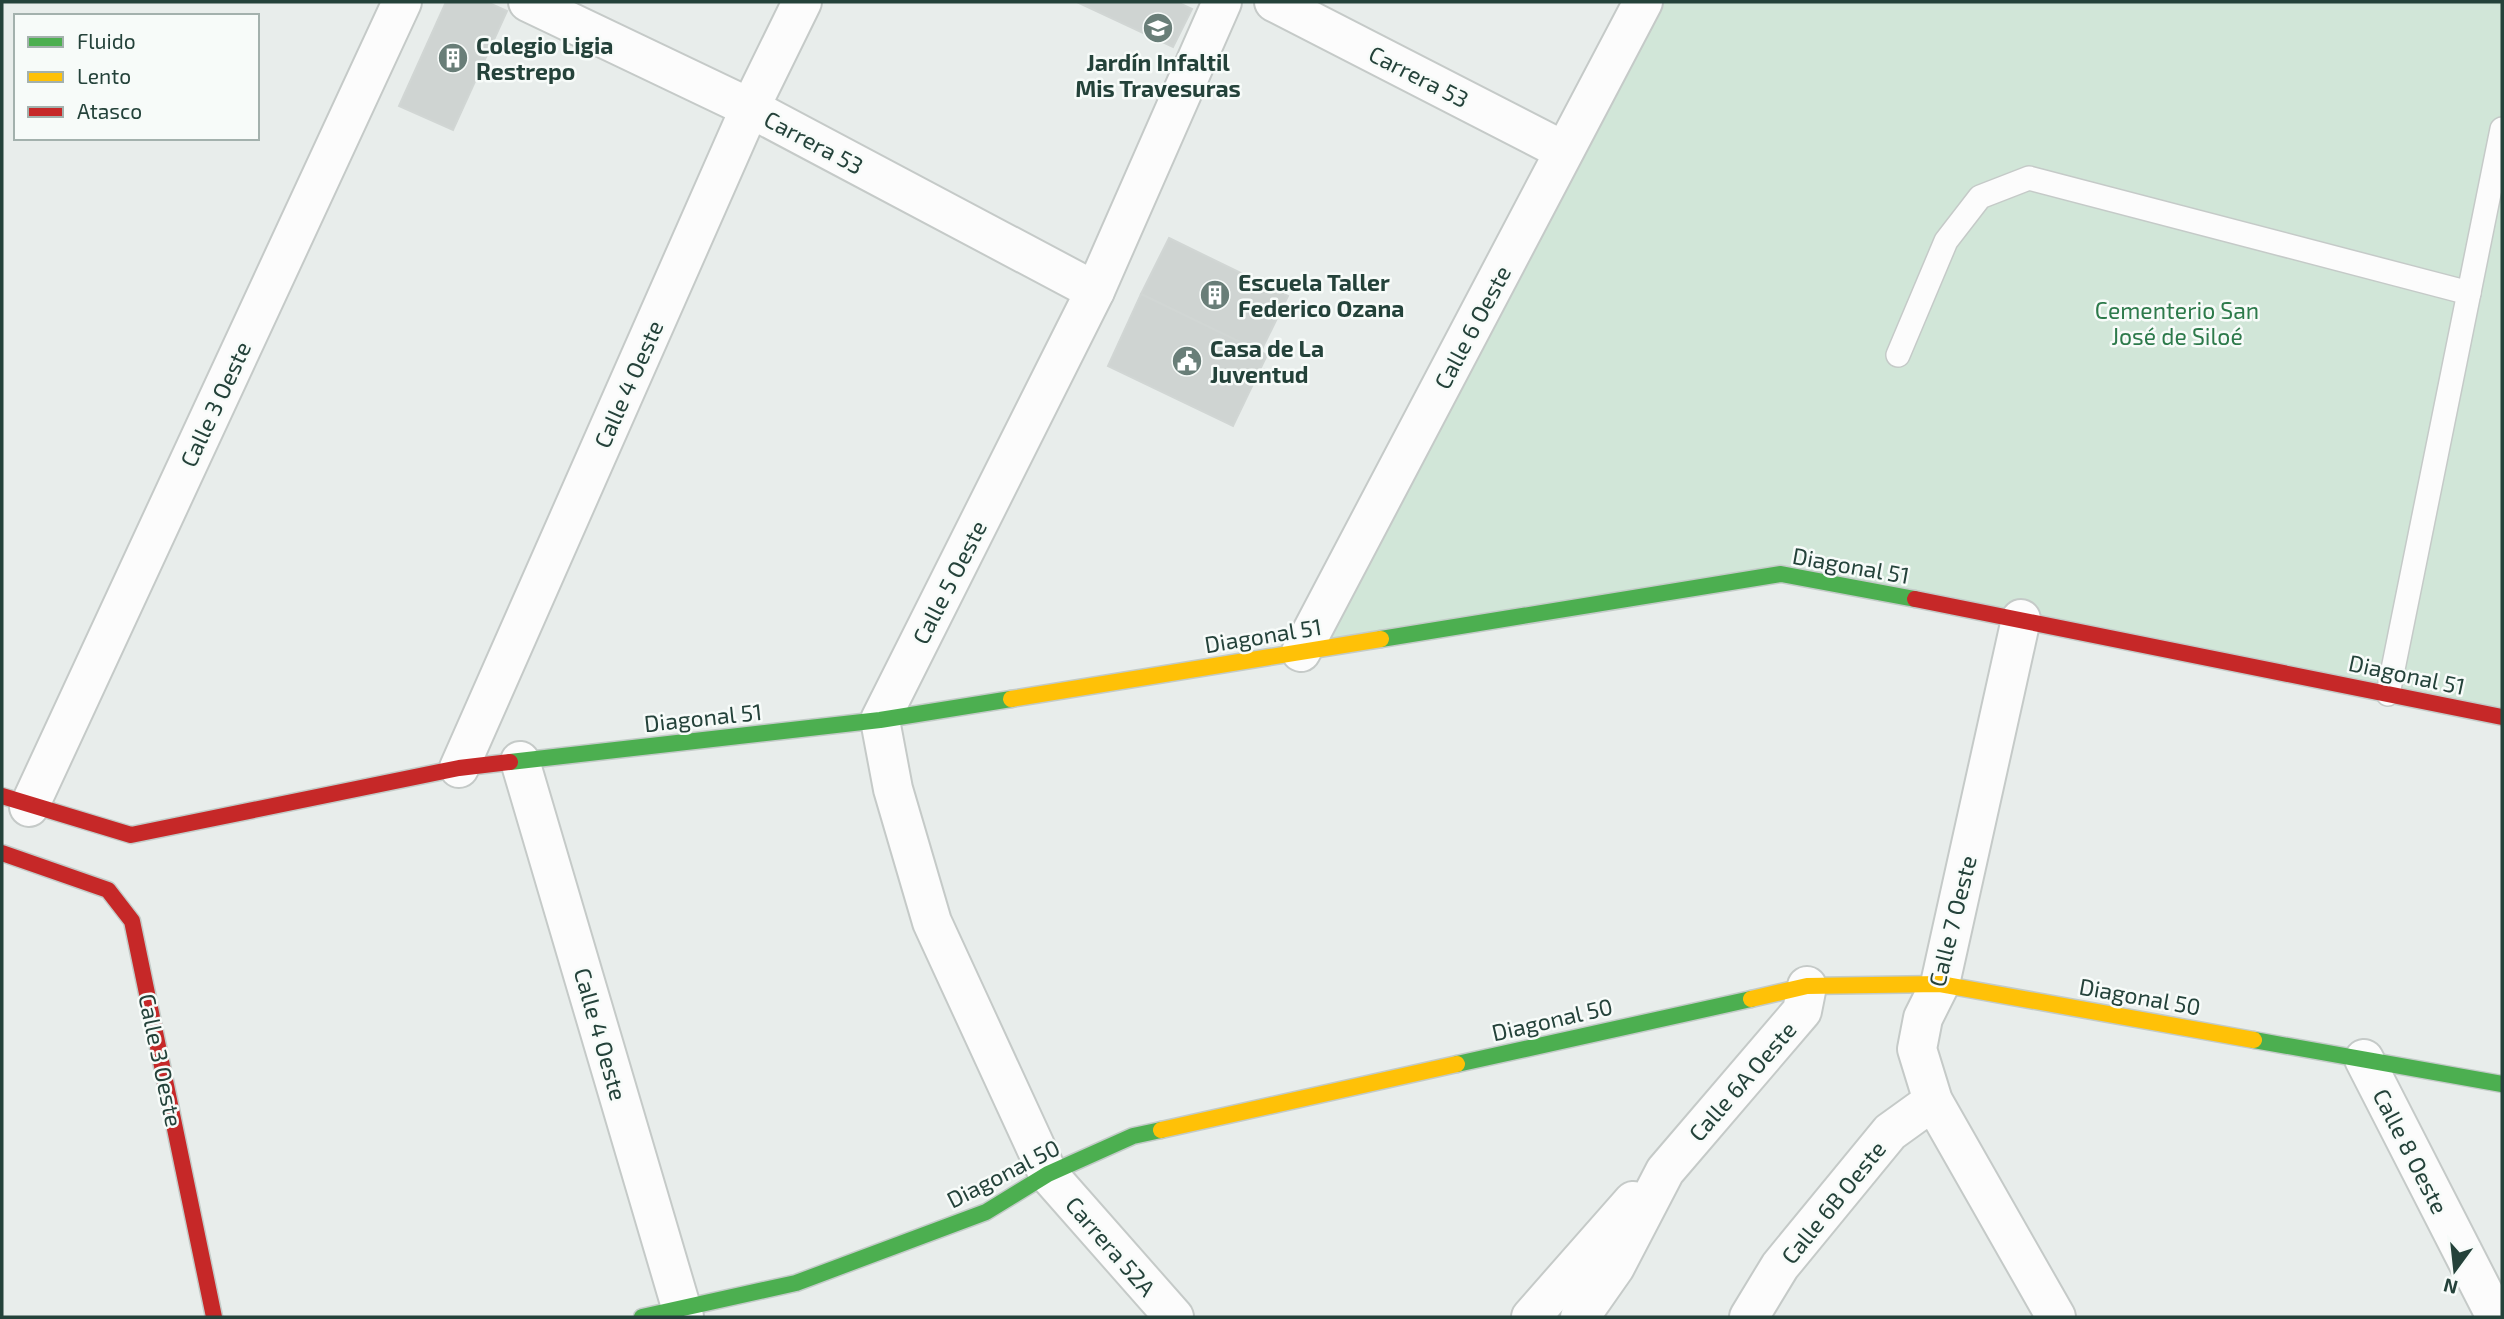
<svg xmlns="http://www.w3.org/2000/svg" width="2504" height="1319" font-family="'Exo 2',sans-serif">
  <rect width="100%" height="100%" fill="#e8edeb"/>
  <polygon fill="#d1e6d8" points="1643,2 2502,2 2502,717 1781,574 1301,652"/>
  <g fill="#cfd4d2" stroke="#d1d6d4" stroke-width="2">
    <polygon points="446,2 487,2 507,11 453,130 399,106"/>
    <polygon points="1077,2 1177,2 1192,9 1173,47"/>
    <polygon points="1169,238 1288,296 1260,353 1141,294"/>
    <polygon points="1141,294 1267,355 1233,426 1108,366"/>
  </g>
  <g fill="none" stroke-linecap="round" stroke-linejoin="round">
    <g stroke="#c5cac8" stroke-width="26">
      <g id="lane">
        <polyline points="1898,355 1946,241 1980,197 2029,178 2469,293"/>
        <polyline points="2388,694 2502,129"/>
      </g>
    </g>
    <g stroke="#c5cac8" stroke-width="42">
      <g id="street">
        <polyline points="528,2 750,108 1095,291"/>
        <polyline points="1274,2 1564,151"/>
        <polyline points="2021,619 1940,984 1923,1018 1917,1049 1933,1101 2056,1317"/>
        <polyline points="1301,652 1643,2"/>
        <polyline points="520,761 684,1317"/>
        <polyline points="459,768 750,108 802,2"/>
        <polyline points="29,807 402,2"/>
        <polyline points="2364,1059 2496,1317"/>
        <polyline points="1174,1317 1048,1174 932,922 893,789 880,720 1095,291 1222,2"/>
        <polyline points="1531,1317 1633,1201"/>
        <polyline points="1580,1317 1615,1267 1665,1171 1802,1011 1807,986"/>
        <polyline points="1749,1317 1780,1266 1890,1132 1933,1101"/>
      </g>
    </g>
    <g stroke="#c3cbc8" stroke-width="19">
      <g id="fast">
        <polyline points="1381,639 1781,574 1915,599"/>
        <polyline points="510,762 880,720 1011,699"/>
        <polyline points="2254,1040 2502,1084"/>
        <polyline points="1457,1064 1751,999"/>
        <polyline points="642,1317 796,1283 986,1212 1048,1174 1133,1136 1161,1130"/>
      </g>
    </g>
    <g stroke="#c3cbc8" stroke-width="19">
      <g id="slow">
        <polyline points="1011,699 1381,639"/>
        <polyline points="1751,999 1807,986 1940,984 2254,1040"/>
        <polyline points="1161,1130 1457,1064"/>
      </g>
    </g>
    <g stroke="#c3cbc8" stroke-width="19">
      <g id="jam">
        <polyline points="1915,599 2502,717"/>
        <polyline points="2,796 131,835 459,768 510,762"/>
        <polyline points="2,853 108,890 132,921 214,1317"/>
      </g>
    </g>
    <use href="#lane" stroke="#fcfcfc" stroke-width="23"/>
    <use href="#street" stroke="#fcfcfc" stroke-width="38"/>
    <use href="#fast" stroke="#4caf50" stroke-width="16"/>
    <use href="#slow" stroke="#ffc107" stroke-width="16"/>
    <use href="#jam" stroke="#c62828" stroke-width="16"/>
  </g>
  <defs>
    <g id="school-disc" transform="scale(1.575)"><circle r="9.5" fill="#697e78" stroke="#f7fbf9"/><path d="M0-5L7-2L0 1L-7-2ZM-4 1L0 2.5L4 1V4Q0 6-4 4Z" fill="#fff"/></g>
    <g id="building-disc" transform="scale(1.575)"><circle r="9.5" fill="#697e78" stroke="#f7fbf9"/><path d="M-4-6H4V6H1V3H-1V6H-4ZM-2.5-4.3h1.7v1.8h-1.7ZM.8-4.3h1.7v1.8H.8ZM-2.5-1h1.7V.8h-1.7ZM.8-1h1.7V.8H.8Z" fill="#fff"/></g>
    <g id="civic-disc" transform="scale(1.575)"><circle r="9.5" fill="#697e78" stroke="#f7fbf9"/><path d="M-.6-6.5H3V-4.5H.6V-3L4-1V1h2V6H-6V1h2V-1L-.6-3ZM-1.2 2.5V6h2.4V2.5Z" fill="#fff"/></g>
  </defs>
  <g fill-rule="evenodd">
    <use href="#school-disc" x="1158" y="28"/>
    <use href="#building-disc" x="453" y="58"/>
    <use href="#building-disc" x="1215" y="295"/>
    <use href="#civic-disc" x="1187" y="361"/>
  </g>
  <g text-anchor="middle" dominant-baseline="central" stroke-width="5" stroke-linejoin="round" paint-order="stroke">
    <g font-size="23" font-weight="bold" fill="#24423a" stroke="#f7fbf9" text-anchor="start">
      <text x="476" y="45">Colegio Ligia<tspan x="476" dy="26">Restrepo</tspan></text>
      <text x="1158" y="62" text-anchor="middle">Jardín Infaltil<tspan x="1158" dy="26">Mis Travesuras</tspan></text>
      <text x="1238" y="282">Escuela Taller<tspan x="1238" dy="26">Federico Ozana</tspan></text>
      <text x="1210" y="348">Casa de La<tspan x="1210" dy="26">Juventud</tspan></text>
    </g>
    <g font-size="23" fill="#24423a" stroke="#f7fbf9">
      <text transform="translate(1419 76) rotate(27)">Carrera 53</text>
      <text transform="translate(814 142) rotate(28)">Carrera 53</text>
      <text transform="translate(1472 327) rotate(-62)">Calle 6 Oeste</text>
      <text transform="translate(628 384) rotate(-66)">Calle 4 Oeste</text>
      <text transform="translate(215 404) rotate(-65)">Calle 3 Oeste</text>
      <text transform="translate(1851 565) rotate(10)">Diagonal 51</text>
      <text transform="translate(949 582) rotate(-63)">Calle 5 Oeste</text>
      <text transform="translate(1263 635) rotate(-9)">Diagonal 51</text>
      <text transform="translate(2407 674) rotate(12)">Diagonal 51</text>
      <text transform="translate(703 717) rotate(-6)">Diagonal 51</text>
      <text transform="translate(1952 921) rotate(-76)">Calle 7 Oeste</text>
      <text transform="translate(2140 996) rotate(10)">Diagonal 50</text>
      <text transform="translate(1552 1019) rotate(-13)">Diagonal 50</text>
      <text transform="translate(601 1034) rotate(74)">Calle 4 Oeste</text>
      <text transform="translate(161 1060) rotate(78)">Calle 3 Oeste</text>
      <text transform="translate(1742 1081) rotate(-49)">Calle 6A Oeste</text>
      <text transform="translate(2411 1151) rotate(63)">Calle 8 Oeste</text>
      <text transform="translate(1003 1173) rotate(-27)">Diagonal 50</text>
      <text transform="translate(1833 1202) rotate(-51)">Calle 6B Oeste</text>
      <text transform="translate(1111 1246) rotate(49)">Carrera 52A</text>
    </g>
    <g font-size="23" fill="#2d7a4b" stroke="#f7fbf9">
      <text x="2177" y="310">Cementerio San<tspan x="2177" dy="26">José de Siloé</tspan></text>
    </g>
  </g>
  <rect width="2504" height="1319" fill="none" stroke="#24423a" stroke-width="7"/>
  <rect x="14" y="14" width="245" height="126" fill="#f7fbf9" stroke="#a3b1ad" stroke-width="2"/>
  <rect x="28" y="37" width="35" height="10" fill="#4caf50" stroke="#a3b1ad" stroke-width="2"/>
  <text x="77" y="49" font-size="21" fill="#24423a">Fluido</text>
  <rect x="28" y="72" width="35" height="10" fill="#ffc107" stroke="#a3b1ad" stroke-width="2"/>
  <text x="77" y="84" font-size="21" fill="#24423a">Lento</text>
  <rect x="28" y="107" width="35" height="10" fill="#c62828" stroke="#a3b1ad" stroke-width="2"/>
  <text x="77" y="119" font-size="21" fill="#24423a">Atasco</text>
  <g transform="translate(2455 1270) rotate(195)" stroke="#f7fbf9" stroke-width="5" paint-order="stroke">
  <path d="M0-5L12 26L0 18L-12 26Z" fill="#24423a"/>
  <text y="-10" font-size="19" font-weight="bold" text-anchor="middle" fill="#24423a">N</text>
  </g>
</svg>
